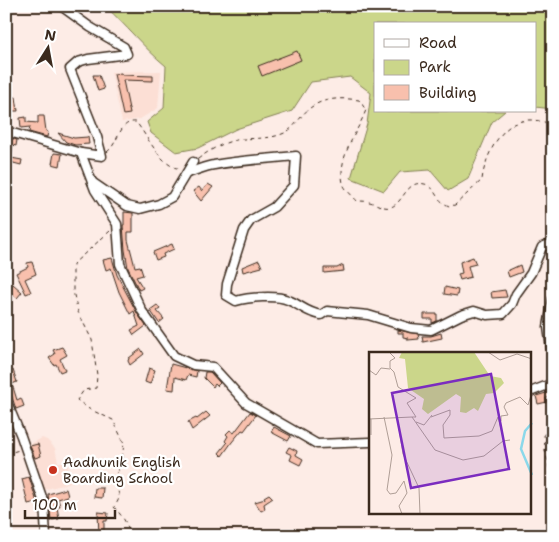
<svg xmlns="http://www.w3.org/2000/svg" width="559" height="542" font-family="'Shantell Sans',sans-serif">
  <rect width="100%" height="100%" fill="#fdece6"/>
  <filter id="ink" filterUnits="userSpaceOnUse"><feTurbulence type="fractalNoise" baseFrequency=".02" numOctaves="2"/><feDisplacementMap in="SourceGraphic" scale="10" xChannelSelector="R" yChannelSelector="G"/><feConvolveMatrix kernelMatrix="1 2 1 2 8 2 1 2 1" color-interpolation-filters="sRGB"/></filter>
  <g filter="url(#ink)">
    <g fill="#fcdfd5">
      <polygon points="161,71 158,108 140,119 122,122 111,72"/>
      <polygon points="42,438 47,440 55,448 58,462 66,462 72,479 77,481 43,490 28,445"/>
    </g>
    <path fill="#cbd68a" stroke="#838054" d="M105,6H546L553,15V109L535,107V24H375V111H505L492,122L468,179L448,191L430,170L400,172L384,191L351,178L367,124L371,93L350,77L311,82L292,111L236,129L198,148L176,152L151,133L147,122L164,108L166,66C144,48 126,25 105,6Z"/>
    <g fill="#f8c0ad" stroke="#3b2a1e">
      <polygon points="297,51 301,60 262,76 258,66"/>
      <polygon points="121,73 122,75 153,76 153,81 123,80 130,114 123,115 114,74"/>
      <polygon points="93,75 99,75 104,89 98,91"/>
      <polygon points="6,97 16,97 18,111 12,111 11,102 6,103"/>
      <polygon points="38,116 44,116 46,131 48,132 47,137 29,132 30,127 21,128 20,118 26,117 26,122 38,123"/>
      <polygon points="58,133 74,138 88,137 89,144 75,145 66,142"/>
      <polygon points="7,137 17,140 16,146 13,145 11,158 22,160 21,165 6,161"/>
      <polygon points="54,153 62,154 60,166 52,164"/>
      <polygon points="208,184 213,187 201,201 193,191 199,187 202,191"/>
      <polygon points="124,212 133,213 133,232 128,232 128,240 135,267 140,266 143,275 136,277 143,288 139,290 128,268 125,250 123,225 124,225"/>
      <polygon points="172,244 174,249 163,254 164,257 156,260 153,252"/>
      <polygon points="473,257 476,264 468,266 471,277 460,280 458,274 462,273 460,262"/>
      <polygon points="112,258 117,275 137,313 146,326 134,335 131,330 139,326 134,311 130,314 119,292 111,268 106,270 103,260"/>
      <polygon points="259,260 262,267 243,272 242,267"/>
      <polygon points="32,262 36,274 25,279 31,292 26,294 16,273 28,267 27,263"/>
      <polygon points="343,265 344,271 324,273 324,268 337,268"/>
      <polygon points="520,265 522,272 509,277 507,271"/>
      <polygon points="13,284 22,292 17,298 8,290"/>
      <polygon points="445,287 458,290 457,296 444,294"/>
      <polygon points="505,290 507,297 492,298 491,292"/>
      <polygon points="157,305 160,309 157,311 164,319 159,323 150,310"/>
      <polygon points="424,314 437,314 437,321 432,323 432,319 424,319"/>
      <polygon points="398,330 418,334 419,339 408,340 408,338 403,337 403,333 398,333"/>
      <polygon points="441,333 442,338 423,342 422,336 431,336"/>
      <polygon points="62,347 67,355 60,359 65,370 60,372 56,364 54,365 49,358 55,354 53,350"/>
      <polygon points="141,349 144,354 130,365 128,361 129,358"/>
      <polygon points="171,364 197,371 196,377 188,375 186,380 175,377 174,390 167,389"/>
      <polygon points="149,368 155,370 150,384 145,382"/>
      <polygon points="13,370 17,382 12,384 17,400 21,398 24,406 16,409 8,385 6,386 6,373"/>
      <polygon points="205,372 210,372 220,383 217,386 215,384 213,387 204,378"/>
      <polygon points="553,391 553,397 546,398 547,402 538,404 536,396"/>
      <polygon points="206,412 210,416 192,430 188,422 196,418 197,419"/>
      <polygon points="250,412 256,415 244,431 242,430 232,442 222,456 219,453 227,443 225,441 228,436 226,434 230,430 234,433"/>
      <polygon points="274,427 291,436 288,441 271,432"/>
      <polygon points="38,444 41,456 35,458 30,446"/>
      <polygon points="289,447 297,451 296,455 303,459 300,465 290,460 292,455 286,452"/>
      <polygon points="29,477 37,502 28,504 22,479"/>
      <polygon points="95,488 103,488 102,498 94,497"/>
      <polygon points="66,489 68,496 58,499 60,506 57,507 59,519 51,520 48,494"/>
      <polygon points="269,494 273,498 264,504 265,509 261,511 255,502 265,499 264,497"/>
      <polygon points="98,512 108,513 107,521 104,521 104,536 99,536"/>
    </g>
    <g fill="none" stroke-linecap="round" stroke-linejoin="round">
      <g stroke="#3b2a1e" stroke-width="11">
        <g id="minor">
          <polyline points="61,6 90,27 124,47 127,54 88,59 78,62 70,69 97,137 102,156 81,153"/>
          <polyline points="6,131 81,153 95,190 117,224 120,264 142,311 174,356 193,365 213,367 246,403 317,444 370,442"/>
          <path d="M187,173C196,171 205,166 214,165C241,160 268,159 296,156L294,185L274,207L251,220L244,230L227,284L226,295L236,301C248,297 277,295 288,300C301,305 305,312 321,315L327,311L368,315L411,328L431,330L461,315L474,311L487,315L503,314L512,304L516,294L531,273L542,247L552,243L553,245"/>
          <polyline points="92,182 127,206 140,209 159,204 172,197 193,162"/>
          <polyline points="553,298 548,327 553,362"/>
          <polyline points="530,392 553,383"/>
          <polyline points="6,400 21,436 44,503 46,536"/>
        </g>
      </g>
      <g stroke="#3b2a1e" stroke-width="1" stroke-dasharray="4 4" stroke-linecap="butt">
        <path d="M107,152C119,143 119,120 136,122C146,134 164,171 181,168"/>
        <path d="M198,159C211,149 227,140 244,139C257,138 269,139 282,134C291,131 296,123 302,116C316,98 337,97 359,100L366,110C358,132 337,157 343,183C344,189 353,196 357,201C361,201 365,201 369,202C376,203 383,209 391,207C405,202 406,177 428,185C435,188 435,200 449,206L455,205L482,180C484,160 499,125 522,121C532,118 543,122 553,124"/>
        <path d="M110,231L73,264V291L78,312L92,340L97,375L96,388L84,390L77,400L89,409L113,420L124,443L122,460L114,481C118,494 123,495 114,507C122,516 128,523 130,536"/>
        <polyline points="553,433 544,434 545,450 553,486"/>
        <polyline points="6,454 19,450"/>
        <polyline points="545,536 553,508"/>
      </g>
      <use href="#minor" stroke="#fff" stroke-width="8"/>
    </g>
  </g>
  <circle fill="#c8321e" stroke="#fff" stroke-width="2" cx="53" cy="470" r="5"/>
  <g text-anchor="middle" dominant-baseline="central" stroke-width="4.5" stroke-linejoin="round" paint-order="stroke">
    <g font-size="14" fill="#3b2a1e" stroke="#fff" text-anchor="start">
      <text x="63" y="462">Aadhunik English<tspan x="63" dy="16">Boarding School</tspan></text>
    </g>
  </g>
  <g transform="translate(369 352)">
    <rect width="162" height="162" fill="#fdece6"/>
    <path d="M33,0H105L121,24L132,26L135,31L125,41L117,42L109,59L105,56L97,61L91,60L92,45L87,42L59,62L53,57L55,47L39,36L36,7L30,6Z" fill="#cbd68a"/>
    <path fill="none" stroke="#8bd8ea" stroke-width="2.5" d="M163,71L156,79L152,97L163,123"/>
    <path fill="none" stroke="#af9e96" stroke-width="1" d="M20,0L26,6L21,9V16L25,20L29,35L47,46L38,51L47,65H43M119,0L131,8L148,2L163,7M0,18L7,23L12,16L21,17M28,64L34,102L50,136L51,162M15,65L23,103L18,138L21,142L27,141L35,129L38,141L30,154L33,162M62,65L81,58V63L74,73L75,86L110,84L123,79L129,65L135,89M0,67L43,65L66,98L94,108L115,104L134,89L141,88M132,69V64L139,63L135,55L137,51L151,45L159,53L163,40M47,70L55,73L63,63M2,83V67"/>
    <path fill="#7b2cbf" fill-opacity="0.15" stroke="#7b2cbf" stroke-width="2.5" d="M122,22L140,117L42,136L23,41Z"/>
    <rect width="162" height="162" fill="none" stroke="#3b2a1e" stroke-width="2.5"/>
  </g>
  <rect width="559" height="542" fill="none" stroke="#fff" stroke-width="25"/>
  <rect x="12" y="12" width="534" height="517" fill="none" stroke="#3b2a1e" stroke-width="2" filter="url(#ink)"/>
  <rect x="374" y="22" width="162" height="90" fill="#ffffff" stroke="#b1aaa5"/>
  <rect x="384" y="39" width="25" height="8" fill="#ffffff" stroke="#b1aaa5"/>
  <text x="419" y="48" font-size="15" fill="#3b2a1e">Road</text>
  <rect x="384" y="60" width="25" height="15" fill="#cbd68a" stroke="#b1aaa5"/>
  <text x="419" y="72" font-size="15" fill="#3b2a1e">Park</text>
  <rect x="384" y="85" width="25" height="15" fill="#f8c0ad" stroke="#b1aaa5"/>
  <text x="419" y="98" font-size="15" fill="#3b2a1e">Building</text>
  <g transform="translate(48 48) rotate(11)" stroke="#ffffff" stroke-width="4" paint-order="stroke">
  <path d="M0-4L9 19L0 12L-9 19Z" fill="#3b2a1e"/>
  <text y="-8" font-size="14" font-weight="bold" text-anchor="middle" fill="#3b2a1e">N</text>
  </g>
  <path d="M25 510v8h90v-8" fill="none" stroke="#3b2a1e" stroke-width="2.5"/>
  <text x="32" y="510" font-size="15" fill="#3b2a1e" stroke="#ffffff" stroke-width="4" paint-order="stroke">100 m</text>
</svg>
